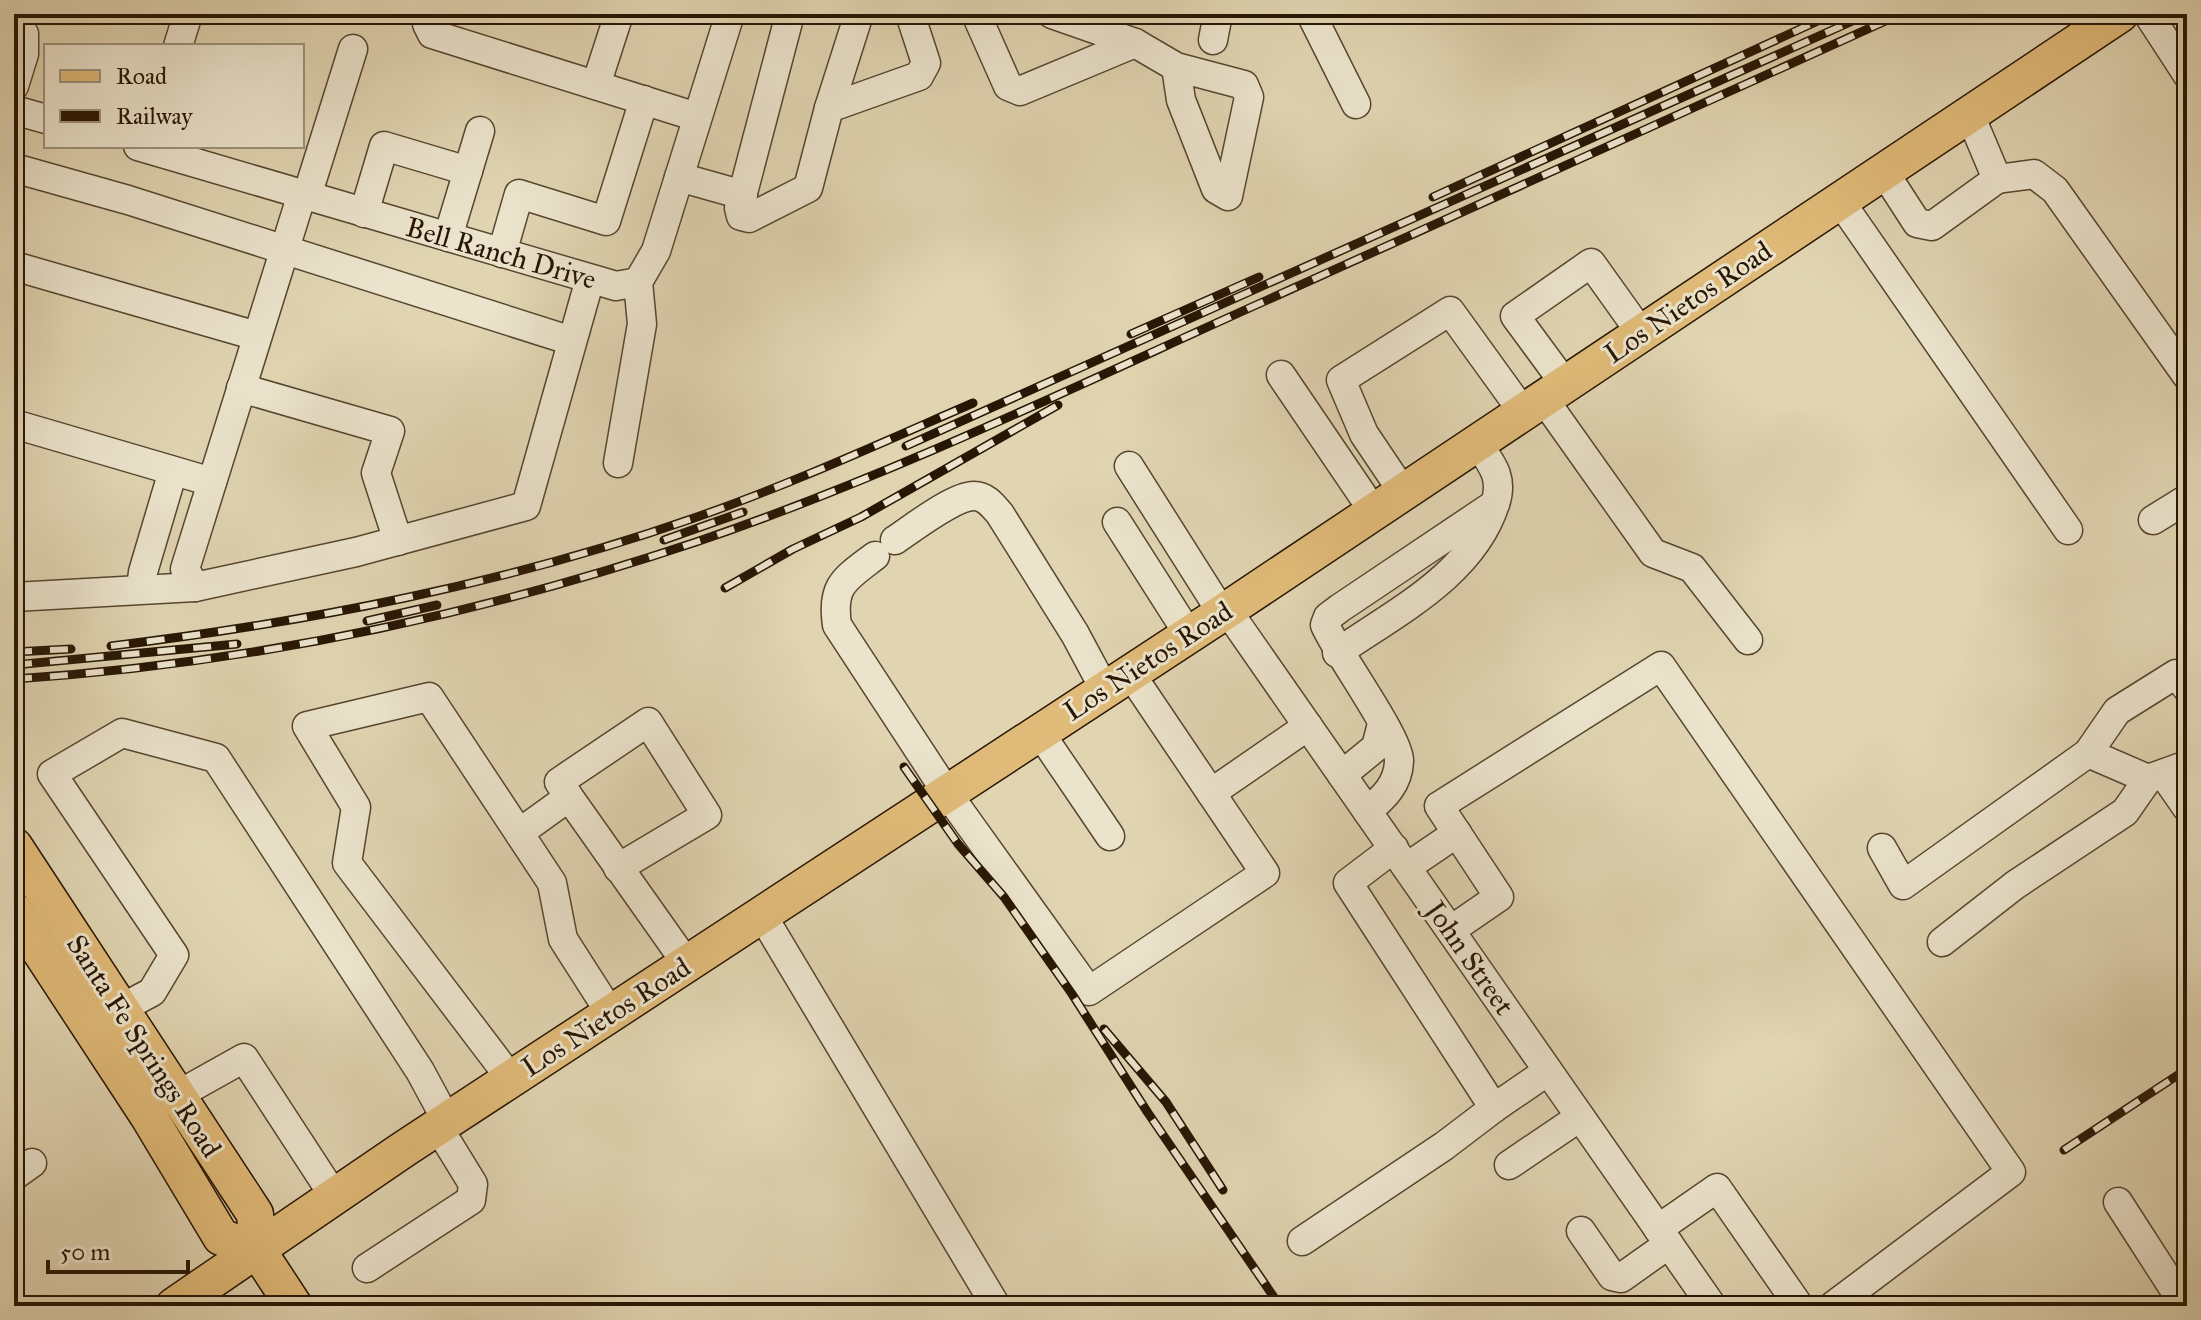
<svg xmlns="http://www.w3.org/2000/svg" width="2201" height="1320" font-family="'IM FELL Great Primer',serif">
  <rect width="100%" height="100%" fill="#e0d4b1"/>
  <filter id="stains"><feTurbulence type="fractalNoise" baseFrequency=".0025" numOctaves="4"/><feColorMatrix values="0 0 0 0 .2 0 0 0 0 .09 0 0 0 0 .02 0 0 0 .5 -.17"/></filter>
  <radialGradient id="worn" r=".72"><stop offset=".6" stop-color="#630" stop-opacity="0"/><stop offset="1" stop-color="#630" stop-opacity=".3"/></radialGradient>
  <g fill="none" stroke-linecap="round" stroke-linejoin="round">
    <g stroke="#56462f" stroke-width="31">
      <g id="minor">
        <polyline points="430,14 427,24 432,34 697,117"/>
        <polyline points="790,14 739,208 741,216 749,218 808,188 829,108 919,76 926,63 910,14"/>
        <polyline points="976,14 1008,86 1020,91 1135,43"/>
        <polyline points="1052,14 1135,43 1176,67 1244,85 1249,97 1228,196 1216,189 1181,100 1176,67"/>
        <polyline points="1311,14 1356,104"/>
        <polyline points="2148,14 2187,74"/>
        <polyline points="14,25 24,34 24,54 14,86"/>
        <polyline points="1213,40 1218,14"/>
        <polyline points="178,46 188,14"/>
        <polyline points="596,85 619,14"/>
        <polyline points="829,108 859,14"/>
        <polyline points="14,110 46,119"/>
        <polyline points="138,146 616,286 638,282 656,251 730,14"/>
        <polyline points="14,168 128,200 572,341"/>
        <polyline points="1884,172 1917,223 1932,226 1997,179 1970,115"/>
        <polyline points="679,177 743,195"/>
        <polyline points="1997,179 2034,174 2055,190 2187,376"/>
        <polyline points="302,194 185,569 195,587 356,552 526,506 590,279"/>
        <polyline points="307,196 353,49"/>
        <polyline points="1840,201 2068,530"/>
        <polyline points="364,213 384,146 468,171"/>
        <polyline points="448,237 480,131"/>
        <polyline points="502,253 519,194 606,221 644,100"/>
        <polyline points="14,266 257,336"/>
        <polyline points="1281,375 1374,512"/>
        <polyline points="1565,384 1515,316 1591,263 1641,333"/>
        <polyline points="241,388 390,431 376,473 398,541"/>
        <polyline points="1543,398 1653,553 1692,568 1748,640"/>
        <polyline points="14,424 212,482"/>
        <polyline points="618,463 642,324 638,282"/>
        <polyline points="1129,466 1222,613"/>
        <polyline points="1403,492 1364,434 1341,380 1450,311 1523,412"/>
        <polyline points="2153,520 2187,499"/>
        <polyline points="1117,522 1189,635"/>
        <path d="M895,540C913,528 954,496 974,496C986,496 993,506 1000,514L1075,634L1105,690"/>
        <path d="M875,556C845,579 831,585 837,625L947,793L1089,991L1265,873L1130,673"/>
        <polyline points="141,589 143,572 173,471"/>
        <polyline points="14,597 195,587"/>
        <polyline points="1227,610 1712,1306"/>
        <path d="M1337,653C1396,612 1472,575 1495,504"/>
        <polyline points="1040,733 1110,836"/>
        <polyline points="2088,753 2117,711 2176,674 2187,688"/>
        <polyline points="1342,775 1376,747 1382,724"/>
        <polyline points="2164,775 2187,808"/>
        <polyline points="2148,779 2187,765"/>
        <polyline points="1211,793 1308,726"/>
        <polyline points="569,797 559,782 648,722 707,815 618,868"/>
        <path d="M1367,811C1384,798 1399,783 1399,760C1398,736 1338,655 1325,625L1328,617L1340,608L1495,504C1504,478 1492,464 1477,443"/>
        <polyline points="519,833 552,883 563,939 611,1014"/>
        <polyline points="1394,848 1348,883 1494,1108 1548,1071"/>
        <polyline points="1882,848 1903,885 2088,753 2148,779"/>
        <polyline points="1407,867 1457,833"/>
        <polyline points="762,915 996,1306"/>
        <polyline points="1451,930 1499,897 1439,806 1661,666 2011,1172 1833,1306"/>
        <polyline points="1942,942 2015,885 2125,812 2148,779"/>
        <polyline points="120,1009 152,992 174,955 52,774 122,733 216,758 420,1071 447,1121"/>
        <polyline points="511,1079 347,863 356,807 307,726 429,697 519,833 569,797 687,964"/>
        <polyline points="176,1096 244,1058 334,1196"/>
        <polyline points="1509,1165 1580,1117"/>
        <polyline points="14,1176 32,1163"/>
        <polyline points="2118,1202 2185,1306"/>
        <polyline points="1658,1229 1717,1188 1799,1306"/>
        <polyline points="1581,1231 1612,1276 1621,1278 1669,1244"/>
        <polyline points="1302,1241 1444,1146 1494,1108"/>
        <polyline points="367,1268 471,1200 473,1184 438,1127"/>
      </g>
    </g>
    <g stroke="#281604" stroke-width="39">
      <g id="major">
        <polyline points="14,846 255,1214 258,1251 294,1306"/>
        <polyline points="14,911 149,1117 221,1237 258,1251"/>
        <polyline points="174,1306 404,1149 1227,610 2120,14"/>
      </g>
    </g>
    <use href="#minor" stroke="#ebe3cc" stroke-width="28"/>
    <use href="#major" stroke="#e0ba78" stroke-width="36"/>
    <g stroke="#281604" stroke-width="9">
      <g id="rail">
        <polyline points="1433,197 1833,14"/>
        <polyline points="1131,334 1259,277"/>
        <polyline points="906,446 1868,14"/>
        <polyline points="664,540 743,512"/>
        <polyline points="725,588 793,549 861,517 1058,405"/>
        <polyline points="367,621 437,605"/>
        <path d="M111,646C309,622 505,584 694,518C789,485 881,443 973,403"/>
        <polyline points="14,652 71,649"/>
        <polyline points="14,665 237,644"/>
        <path d="M14,679C247,664 475,616 696,542C891,476 1078,385 1265,301C1477,205 1689,110 1901,14"/>
        <polyline points="904,767 958,844 1004,897 1072,994 1148,1113 1280,1306"/>
        <polyline points="1104,1029 1166,1102 1223,1190"/>
        <polyline points="2064,1150 2187,1069"/>
      </g>
    </g>
    <use href="#rail" stroke="#ebe3cc" stroke-width="6" stroke-dasharray="18" stroke-linecap="butt"/>
  </g>
  <g text-anchor="middle" dominant-baseline="central" stroke-width="6" stroke-linejoin="round" paint-order="stroke">
    <g font-size="28" fill="#281604" stroke="#ebe3cc">
      <text transform="translate(501 253) rotate(16)">Bell Ranch Drive</text>
      <text transform="translate(1688 302) rotate(-34)">Los Nietos Road</text>
      <text transform="translate(1148 661) rotate(-33)">Los Nietos Road</text>
      <text transform="translate(1470 958) rotate(55)">John Street</text>
      <text transform="translate(606 1017) rotate(-33)">Los Nietos Road</text>
      <text transform="translate(144 1046) rotate(57)">Santa Fe Springs Road</text>
    </g>
  </g>
  <rect width="2201" height="1320" fill="none" stroke="#e0d4b1" stroke-width="48"/>
  <rect x="16" y="16" width="2169" height="1288" fill="none" stroke="#281604" stroke-width="4"/>
  <rect x="24" y="24" width="2153" height="1272" fill="none" stroke="#281604" stroke-width="2"/>
  <rect x="44" y="44" width="260" height="104" fill="#ebe3cc" stroke="#9d917c" stroke-width="2"/>
  <rect x="60" y="70" width="40" height="12" fill="#e0ba78" stroke="#9d917c" stroke-width="2"/>
  <text x="116" y="84" font-size="24" fill="#281604">Road</text>
  <rect x="60" y="110" width="40" height="12" fill="#281604" stroke="#9d917c" stroke-width="2"/>
  <text x="116" y="124" font-size="24" fill="#281604">Railway</text>
  <path d="M48 1260v12h140v-12" fill="none" stroke="#281604" stroke-width="4"/>
  <text x="60" y="1260" font-size="24" fill="#281604" stroke="#ebe3cc" stroke-width="6" paint-order="stroke">50 m</text>
  <rect width="100%" height="100%" filter="url(#stains)"/>
  <rect width="100%" height="100%" fill="url(#worn)"/>
</svg>
